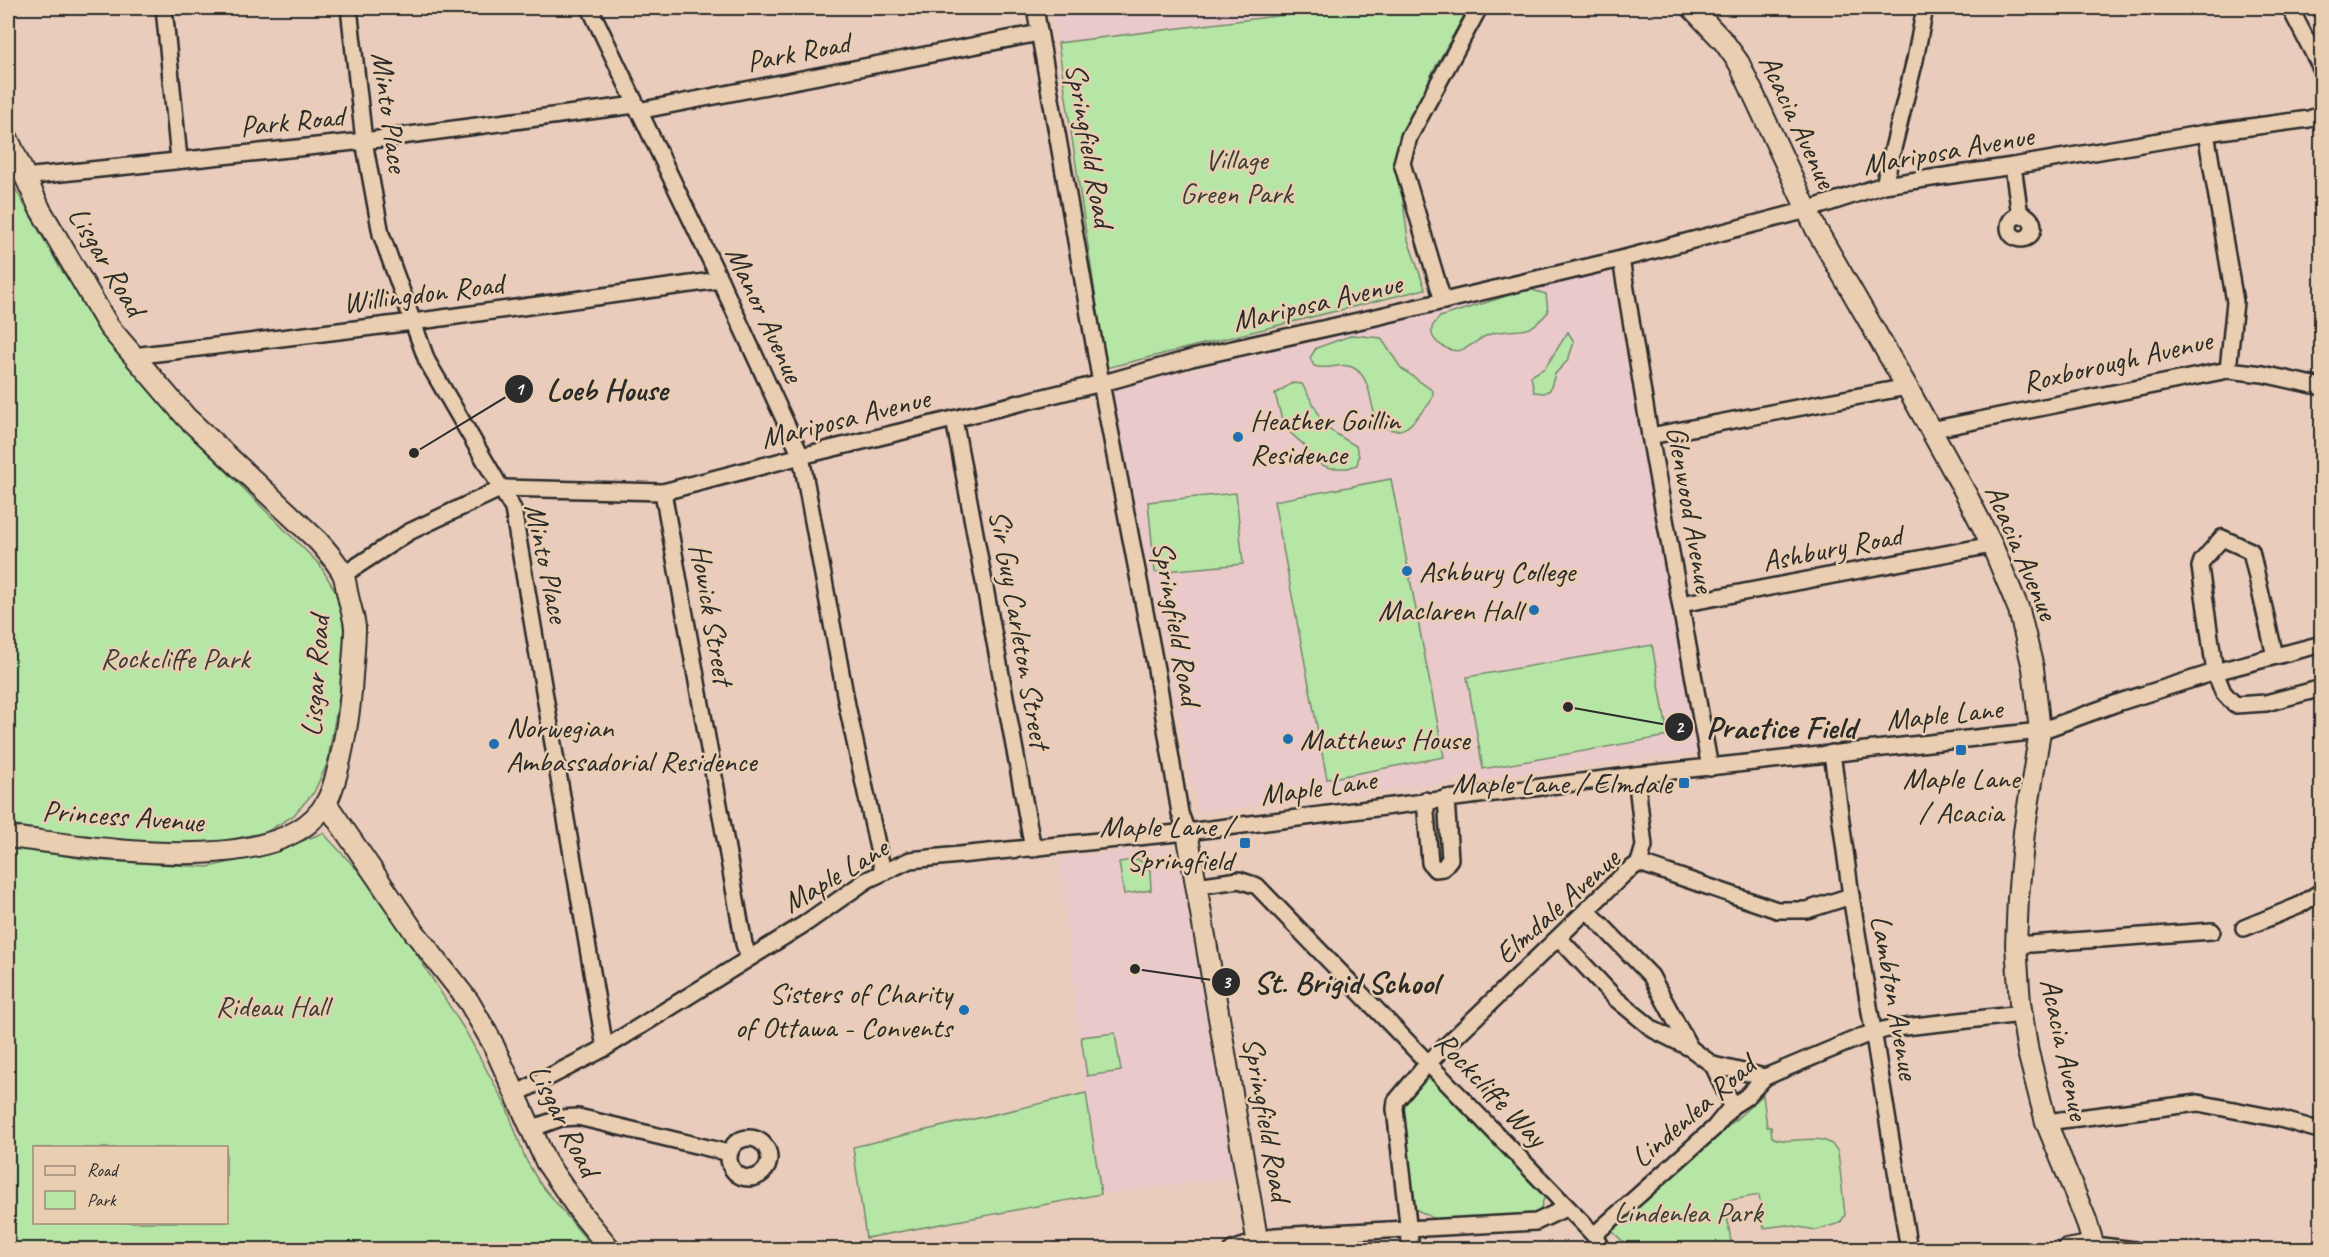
<svg xmlns="http://www.w3.org/2000/svg" width="2329" height="1257" font-family="Caveat,sans-serif">
  <rect width="100%" height="100%" fill="#eaccbd"/>
  <filter id="ink" filterUnits="userSpaceOnUse"><feTurbulence type="fractalNoise" baseFrequency=".0167" numOctaves="2"/><feDisplacementMap in="SourceGraphic" scale="12" xChannelSelector="R" yChannelSelector="G"/><feConvolveMatrix kernelMatrix="1 2 1 2 8 2 1 2 1" color-interpolation-filters="sRGB"/></filter>
  <g filter="url(#ink)">
    <g fill="#eac9cb">
      <polygon points="1052,8 1342,8 1058,43"/>
      <polygon points="1610,271 1697,753 1198,813 1112,389"/>
      <polygon points="1169,847 1178,855 1234,1178 1101,1194 1082,1069 1060,858"/>
    </g>
    <g fill="#b6e6a6" stroke="#708868" stroke-width="1.5" fill-rule="evenodd">
      <polygon points="1342,8 1468,8 1431,75 1398,161 1408,240 1425,289 1106,368 1058,43"/>
      <polygon points="8,176 60,268 115,346 203,448 320,565 341,601 346,658 327,764 314,792 293,816 266,832 205,845 194,849 88,838 8,825"/>
      <path d="M1529,289L1546,294L1548,312C1527,337 1522,327 1494,333C1482,335 1473,346 1461,350C1450,353 1429,342 1432,328C1433,324 1437,320 1440,317Z"/>
      <polygon points="1568,332 1574,342 1568,360 1555,374 1550,390 1544,393 1534,392 1531,376 1545,368"/>
      <path d="M1353,335L1381,338L1401,368L1433,391C1433,402 1427,406 1420,414C1416,418 1412,424 1407,427C1397,434 1380,429 1376,418C1369,402 1372,379 1354,368C1343,361 1327,371 1314,366L1310,358L1316,348Z"/>
      <polygon points="1292,383 1302,384 1316,409 1323,426 1356,446 1359,456 1357,465 1348,468 1330,468 1314,462 1305,446 1284,427 1275,394"/>
      <polygon points="1391,479 1444,757 1327,779 1274,501"/>
      <polygon points="1236,493 1243,564 1155,572 1148,502"/>
      <polygon points="1652,645 1668,736 1483,769 1467,677"/>
      <path d="M323,833L376,890L466,1032L506,1106L526,1160L539,1182L594,1249H8V846L89,860L208,867L268,854ZM34,1148H226V1222H34Z"/>
      <polygon points="1138,859 1150,870 1151,890 1124,894 1119,862"/>
      <polygon points="1115,1033 1121,1071 1087,1076 1081,1037"/>
      <polygon points="1427,1079 1440,1082 1545,1195 1539,1214 1435,1219 1415,1209 1401,1107 1411,1088"/>
      <polygon points="1086,1093 1101,1194 866,1238 853,1147"/>
      <path d="M1763,1095L1767,1127H1771L1772,1137C1793,1148 1825,1127 1838,1152L1845,1215L1840,1223L1816,1230L1787,1225L1764,1228L1759,1195L1725,1201L1732,1249H1631L1612,1231Z"/>
    </g>
    <g fill="none" stroke-linecap="round" stroke-linejoin="round">
      <g stroke="#2b2b2b" stroke-width="20">
        <g id="minor">
          <polyline points="164,8 179,159"/>
          <polyline points="349,8 364,141 381,234 427,361 513,509 605,1048"/>
          <polyline points="590,8 720,280 801,456 847,705 883,872"/>
          <polyline points="1035,8 1101,383 1156,669 1180,813 1187,832"/>
          <polyline points="2290,8 2322,70"/>
          <polyline points="638,111 1039,33"/>
          <polyline points="2206,133 2235,302 2228,370"/>
          <polyline points="2013,166 2020,216"/>
          <polyline points="24,177 364,141 635,105"/>
          <polyline points="1884,185 1915,60 1925,8"/>
          <circle cx="2021" cy="227" r="12"/>
          <polyline points="1621,259 1650,436 1710,768"/>
          <polyline points="1443,301 1402,163 1409,137 1479,8"/>
          <polyline points="133,356 413,322 720,280"/>
          <polyline points="954,419 1033,849"/>
          <polyline points="1930,430 2228,370 2263,374 2322,387"/>
          <polyline points="1650,436 1907,387"/>
          <polyline points="663,492 744,944 749,958"/>
          <polyline points="343,575 409,532 502,488 663,492 801,456 1114,380 1192,358 1376,317 1621,259 1807,210 1884,185 2013,166 2206,133 2309,119 2322,114"/>
          <polyline points="1681,604 1992,545"/>
          <polyline points="2275,656 2251,551 2222,538 2202,561 2200,567 2215,672 2223,692 2235,705 2266,703 2322,688"/>
          <polyline points="1832,753 1851,896 1909,1250"/>
          <polyline points="1636,775 1644,846 1639,863"/>
          <polyline points="1425,800 1430,863 1435,869 1443,868 1450,859 1446,798"/>
          <polyline points="1639,863 1777,910 1807,910 1851,896"/>
          <polyline points="1196,886 1239,880 1257,886 1594,1235 1602,1250"/>
          <polyline points="1588,911 1651,976 1690,1048"/>
          <polyline points="2244,928 2298,906 2322,891"/>
          <polyline points="1559,938 1615,998 1654,1030 1690,1048 1713,1065"/>
          <polyline points="2016,945 2212,931"/>
          <polyline points="516,1094 605,1048 806,923 867,880 910,860 1187,832 1636,775 2040,731 2120,702 2215,672 2322,644"/>
          <polyline points="1732,1106 1713,1065 1765,1077"/>
          <polyline points="2046,1122 2198,1103 2280,1119 2322,1131"/>
          <polyline points="530,1129 561,1118 578,1117 729,1153"/>
          <circle cx="749" cy="1158" r="20"/>
          <polyline points="1594,1235 1714,1128 1732,1106 1746,1097 1765,1077 1863,1036 1887,1029 2022,1014"/>
          <polyline points="2094,1245 2135,1250"/>
          <polyline points="1232,1250 1275,1236 1536,1222 1566,1208"/>
          <polyline points="1411,1250 1395,1109 1396,1101 1428,1063 1625,873 1639,863"/>
        </g>
      </g>
      <g stroke="#2b2b2b" stroke-width="24">
        <g id="tertiary">
          <polyline points="1692,8 1724,42 1739,63 1816,229 1907,387 1965,492 1992,545 2019,610 2033,668 2040,731 2024,832 2018,898 2016,945 2020,1003 2028,1052 2046,1122 2086,1220 2095,1250"/>
          <path d="M8,139L40,209L109,327L186,417L318,541C327,551 337,562 343,574C346,581 346,589 348,596C350,606 354,617 355,627C355,648 352,670 351,691C349,718 339,778 327,801C283,884 84,845 8,837"/>
          <polyline points="326,803 415,933 469,1002 492,1042 546,1162 580,1212 611,1250"/>
          <polyline points="1187,832 1259,1250"/>
          <polyline points="2066,1250 2094,1245"/>
        </g>
      </g>
      <use href="#minor" stroke="#eaceb1" stroke-width="15"/>
      <use href="#tertiary" stroke="#eaceb1" stroke-width="20"/>
    </g>
  </g>
  <g fill="#1f6fb2" stroke="#eaceb1" stroke-width="2">
    <circle cx="1238" cy="437" r="6"/>
    <circle cx="1407" cy="571" r="6"/>
    <circle cx="1534" cy="610" r="6"/>
    <circle cx="1288" cy="739" r="6"/>
    <circle cx="494" cy="744" r="6"/>
    <rect x="1955" y="744" width="12" height="12" rx="3"/>
    <rect x="1678" y="777" width="12" height="12" rx="3"/>
    <rect x="1239" y="837" width="12" height="12" rx="3"/>
    <circle cx="964" cy="1010" r="6"/>
  </g>
  <g text-anchor="middle" dominant-baseline="central" stroke-width="5" stroke-linejoin="round" paint-order="stroke">
    <g font-size="30" fill="#2b2b2b" stroke="#eaceb1">
      <text transform="translate(798 52) rotate(-11)">Park Road</text>
      <text transform="translate(390 112) rotate(82)">Minto Place</text>
      <text transform="translate(292 121) rotate(-6)">Park Road</text>
      <text transform="translate(1798 121) rotate(65)">Acacia Avenue</text>
      <text transform="translate(1090 145) rotate(80)">Springfield Road</text>
      <text transform="translate(1948 150) rotate(-10)">Mariposa Avenue</text>
      <text transform="translate(107 261) rotate(59)">Lisgar Road</text>
      <text transform="translate(423 293) rotate(-7)">Willingdon Road</text>
      <text transform="translate(1317 302) rotate(-13)">Mariposa Avenue</text>
      <text transform="translate(765 314) rotate(65)">Manor Avenue</text>
      <text transform="translate(2117 361) rotate(-13)">Roxborough Avenue</text>
      <text transform="translate(845 418) rotate(-14)">Mariposa Avenue</text>
      <text transform="translate(1691 509) rotate(80)">Glenwood Avenue</text>
      <text transform="translate(1832 548) rotate(-11)">Ashbury Road</text>
      <text transform="translate(2022 552) rotate(67)">Acacia Avenue</text>
      <text transform="translate(547 563) rotate(78)">Minto Place</text>
      <text transform="translate(712 614) rotate(80)">Howick Street</text>
      <text transform="translate(1177 623) rotate(80)">Springfield Road</text>
      <text transform="translate(1020 629) rotate(80)">Sir Guy Carleton Street</text>
      <text transform="translate(315 676) rotate(-86)">Lisgar Road</text>
      <text transform="translate(1944 714) rotate(-6)">Maple Lane</text>
      <text transform="translate(1318 787) rotate(-8)">Maple Lane</text>
      <text transform="translate(123 816) rotate(4)">Princess Avenue</text>
      <text transform="translate(835 875) rotate(-31)">Maple Lane</text>
      <text transform="translate(1557 906) rotate(-42)">Elmdale Avenue</text>
      <text transform="translate(1895 997) rotate(80)">Lambton Avenue</text>
      <text transform="translate(2065 1049) rotate(78)">Acacia Avenue</text>
      <text transform="translate(1491 1089) rotate(46)">Rockcliffe Way</text>
      <text transform="translate(1693 1111) rotate(-41)">Lindenlea Road</text>
      <text transform="translate(1267 1119) rotate(80)">Springfield Road</text>
      <text transform="translate(564 1120) rotate(63)">Lisgar Road</text>
    </g>
    <g font-size="30" fill="#393e37" stroke="#eaceb1">
      <text x="1236" y="159">Village<tspan x="1236" dy="34">Green Park</tspan></text>
      <text x="175" y="658">Rockcliffe Park</text>
      <text x="272" y="1006">Rideau Hall</text>
      <text x="1688" y="1212">Lindenlea Park</text>
    </g>
    <g font-size="30" fill="#2b2b2b" stroke="#eaceb1" text-anchor="start">
      <text x="1250" y="420">Heather Goillin<tspan x="1250" dy="34">Residence</tspan></text>
      <text x="1419" y="571">Ashbury College</text>
      <text x="1522" y="610" text-anchor="end">Maclaren Hall</text>
      <text x="506" y="727">Norwegian<tspan x="506" dy="34">Ambassadorial Residence</tspan></text>
      <text x="1300" y="739">Matthews House</text>
      <text x="1961" y="778" text-anchor="middle">Maple Lane<tspan x="1961" dy="34">/ Acacia</tspan></text>
      <text x="1672" y="783" text-anchor="end">Maple Lane / Elmdale</text>
      <text x="1233" y="826" text-anchor="end">Maple Lane /<tspan x="1233" dy="34">Springfield</tspan></text>
      <text x="952" y="993" text-anchor="end">Sisters of Charity<tspan x="952" dy="34">of Ottawa - Convents</tspan></text>
    </g>
  </g>
  <path fill="none" stroke="#2b2b2b" stroke-width="2" d="M414 453L519 389M1568 707L1679 727M1135 969L1226 982"/>
  <g fill="#2b2b2b" stroke="#eaceb1" stroke-width="2">
    <circle cx="414" cy="453" r="6"/>
    <circle cx="1568" cy="707" r="6"/>
    <circle cx="1135" cy="969" r="6"/>
    <circle cx="519" cy="389" r="15"/>
    <circle cx="1679" cy="727" r="15"/>
    <circle cx="1226" cy="982" r="15"/>
  </g>
  <g font-size="18" text-anchor="middle" font-weight="bold" fill="#fff">
    <text x="519" y="395">1</text>
    <text x="1679" y="733">2</text>
    <text x="1226" y="988">3</text>
  </g>
  <g font-size="32" text-anchor="middle" font-weight="bold" fill="#2b2b2b" stroke="#eaceb1" stroke-width="5" stroke-linejoin="round" paint-order="stroke">
    <text x="607" y="400">Loeb House</text>
    <text x="1781" y="738">Practice Field</text>
    <text x="1346" y="993">St. Brigid School</text>
  </g>
  <rect width="2329" height="1257" fill="none" stroke="#eaceb1" stroke-width="30"/>
  <rect x="15" y="15" width="2299" height="1227" fill="none" stroke="#2b2b2b" stroke-width="2" filter="url(#ink)"/>
  <rect x="33" y="1146" width="195" height="78" fill="#eaceb1" stroke="#9e8d7b" stroke-width="1.5"/>
  <rect x="45" y="1166" width="30" height="9" fill="#eaceb1" stroke="#9e8d7b" stroke-width="1.5"/>
  <text x="87" y="1176" font-size="18" fill="#2b2b2b">Road</text>
  <rect x="45" y="1191" width="30" height="18" fill="#b6e6a6" stroke="#9e8d7b" stroke-width="1.5"/>
  <text x="87" y="1206" font-size="18" fill="#2b2b2b">Park</text>
</svg>
